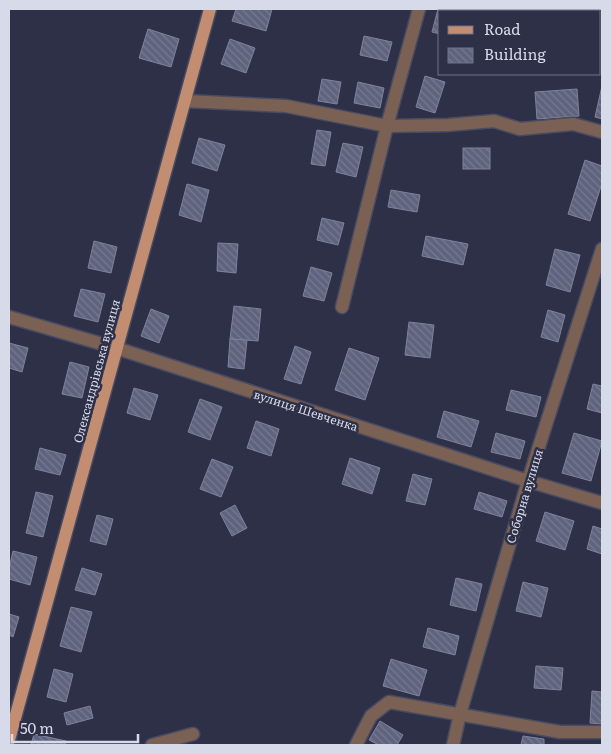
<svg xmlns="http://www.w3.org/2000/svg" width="611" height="754" font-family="Literata,serif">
  <defs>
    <pattern id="building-back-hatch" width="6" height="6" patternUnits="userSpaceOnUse" patternTransform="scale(1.25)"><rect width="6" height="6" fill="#60637d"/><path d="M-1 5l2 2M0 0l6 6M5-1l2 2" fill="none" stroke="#76798f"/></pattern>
  </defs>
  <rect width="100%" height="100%" fill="#2d3047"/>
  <g fill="url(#building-back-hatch)" stroke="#7e829d">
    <polygon points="236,9 272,9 266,31 232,21"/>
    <polygon points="438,9 446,11 440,11 440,34 432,32"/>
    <polygon points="148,29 179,39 171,67 139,58"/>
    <polygon points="364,36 392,42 387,61 360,55"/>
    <polygon points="230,39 255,48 246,73 221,64"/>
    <polygon points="425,76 445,82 435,113 416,107"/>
    <polygon points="322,79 341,82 337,104 318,101"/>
    <polygon points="358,82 384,88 380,108 354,103"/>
    <polygon points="602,86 602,119 595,117"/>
    <polygon points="577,89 579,116 537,119 535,92"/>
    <polygon points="317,130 331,132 325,166 311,164"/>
    <polygon points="199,138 225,145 217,171 192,163"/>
    <polygon points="343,143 363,147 356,177 336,172"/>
    <rect x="463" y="148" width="27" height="21"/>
    <polygon points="585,160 602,166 602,183 590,221 568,214"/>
    <polygon points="187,184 209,190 201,222 179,215"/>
    <polygon points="391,190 420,195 417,212 388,207"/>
    <polygon points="322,218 344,223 338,245 317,240"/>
    <polygon points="426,236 468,244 463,265 422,256"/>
    <polygon points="94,241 117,247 111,273 88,268"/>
    <polygon points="218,243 238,244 236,273 217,271"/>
    <polygon points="555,249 580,255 570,292 546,285"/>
    <polygon points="311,267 332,273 324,301 303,296"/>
    <polygon points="81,289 105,294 98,322 74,316"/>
    <polygon points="234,306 261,309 258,341 230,339"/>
    <polygon points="151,309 169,316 159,343 141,336"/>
    <polygon points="548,310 565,315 558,342 541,337"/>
    <polygon points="409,322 434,325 430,358 405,355"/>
    <polygon points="230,339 247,340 244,369 228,367"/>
    <polygon points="9,343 28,348 22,372 9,368"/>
    <polygon points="295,346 311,352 301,384 284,379"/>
    <polygon points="349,348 379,358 365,400 335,390"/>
    <polygon points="70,362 89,367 82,398 62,394"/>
    <polygon points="593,384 602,386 602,413 587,409"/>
    <polygon points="134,388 158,395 150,420 127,413"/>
    <polygon points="511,390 541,397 536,417 506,410"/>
    <polygon points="200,399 222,407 210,440 188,432"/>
    <polygon points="444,411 479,421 471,447 437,437"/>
    <polygon points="256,421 279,429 271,456 247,448"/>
    <polygon points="496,433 525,441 520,459 491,452"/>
    <polygon points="574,433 602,441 591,481 562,473"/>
    <polygon points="40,448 66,455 60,475 35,469"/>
    <polygon points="350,458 380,468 372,494 342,484"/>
    <polygon points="212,459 233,467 221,497 200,489"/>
    <polygon points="413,474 432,479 425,505 406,501"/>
    <polygon points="36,492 53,496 43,537 26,533"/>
    <polygon points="479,492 507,501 502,517 474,509"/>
    <polygon points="235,505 247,528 232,536 220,513"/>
    <polygon points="545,512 574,521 565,550 536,541"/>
    <polygon points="97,515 113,519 106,545 90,541"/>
    <polygon points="593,526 602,529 602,554 587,549"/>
    <polygon points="13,551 37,557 30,585 9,579 9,569"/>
    <polygon points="82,568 102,574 95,595 75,590"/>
    <polygon points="456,578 482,584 476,611 450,605"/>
    <polygon points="523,582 548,588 541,617 516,611"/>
    <polygon points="71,607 92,612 81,652 60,646"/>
    <polygon points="9,614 19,617 13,637 9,635"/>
    <polygon points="428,628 459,636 455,655 423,647"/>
    <polygon points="391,659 427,670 419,696 383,686"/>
    <polygon points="536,666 563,668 561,690 534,688"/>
    <polygon points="54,669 73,674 66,702 47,697"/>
    <polygon points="592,691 602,692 602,724 590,723"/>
    <polygon points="90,706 93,718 67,725 64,713"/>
    <polygon points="380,721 403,735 397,745 379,745 369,740"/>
    <polygon points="34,734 66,741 65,745 31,745"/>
    <polygon points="523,736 544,739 544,745 521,745"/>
  </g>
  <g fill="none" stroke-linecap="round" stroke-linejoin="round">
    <g stroke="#484b61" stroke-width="15">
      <g id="minor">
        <polyline points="185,101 286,106 387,126 448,125 494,121 520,129 573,124 602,132"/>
        <polyline points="342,307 387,126 419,9"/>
        <polyline points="9,317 116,348 528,481 602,503"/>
        <polyline points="152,745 193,734"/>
        <polyline points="356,745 371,716 389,702 560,732 602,732"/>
        <polyline points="453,745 460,714 528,481 602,249"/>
      </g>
    </g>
    <g stroke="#484b61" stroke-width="15">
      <polyline id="major" points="9,740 210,9"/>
    </g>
    <use href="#minor" stroke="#7b6153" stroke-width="12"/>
    <use href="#major" stroke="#c38d72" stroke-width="12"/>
  </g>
  <g text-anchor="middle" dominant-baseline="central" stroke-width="5" stroke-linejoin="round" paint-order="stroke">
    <g font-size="12" fill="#d7dae9" stroke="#2d3047">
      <text transform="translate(96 371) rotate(-75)">Олександрівська вулиця</text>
      <text transform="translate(306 410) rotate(18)">вулиця Шевченка</text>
      <text transform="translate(524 496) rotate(-73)">Соборна вулиця</text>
    </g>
  </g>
  <rect width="611" height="754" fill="none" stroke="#d7dae9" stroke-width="20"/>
  <rect x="438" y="10" width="162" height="65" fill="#2d3047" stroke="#717488"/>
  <rect x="448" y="26" width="25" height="8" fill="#c38d72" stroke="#717488"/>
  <text x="484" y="35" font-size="15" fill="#d7dae9">Road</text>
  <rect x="448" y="48" width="25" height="15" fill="url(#building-back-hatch)" stroke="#717488"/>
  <text x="484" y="60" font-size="15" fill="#d7dae9">Building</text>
  <path d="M12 734v8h126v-8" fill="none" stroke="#d7dae9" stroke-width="2.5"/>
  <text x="20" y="734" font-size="15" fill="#d7dae9" stroke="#2d3047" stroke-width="4" paint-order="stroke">50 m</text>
</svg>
